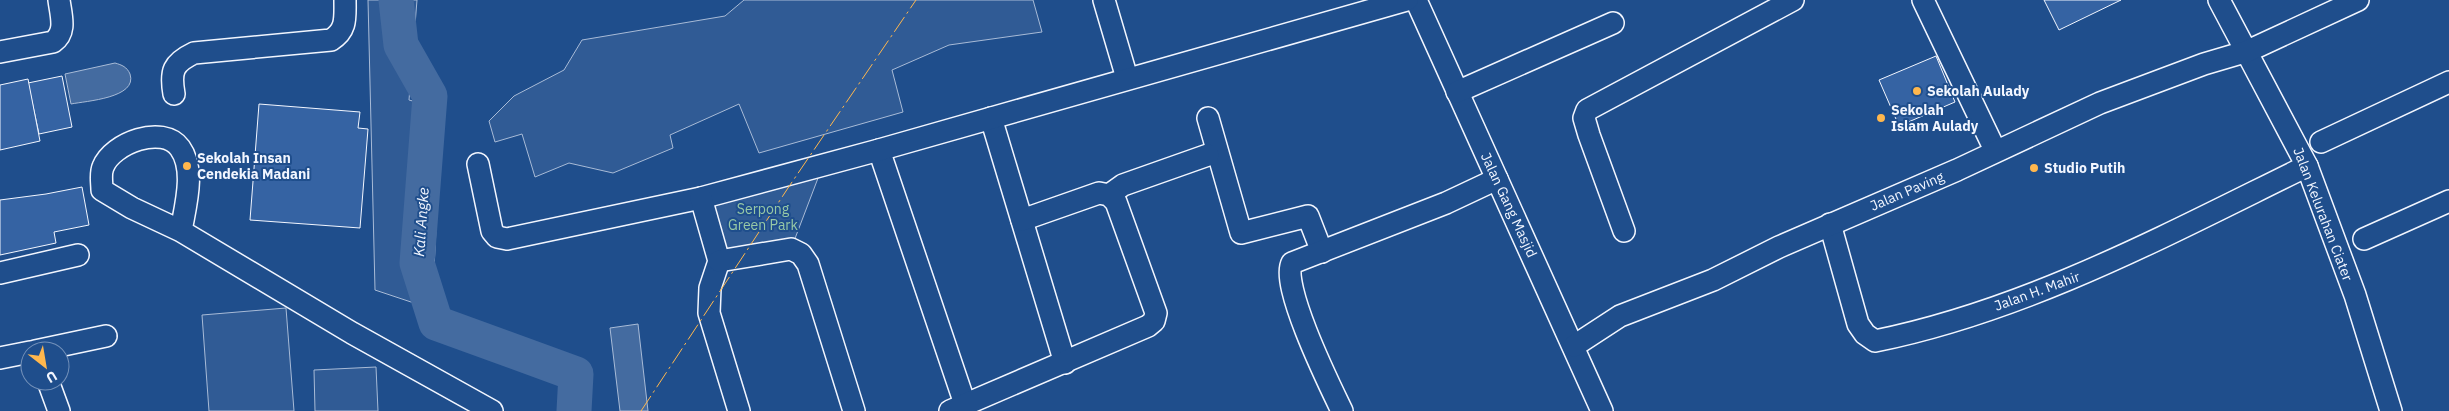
<svg xmlns="http://www.w3.org/2000/svg" width="2449" height="411" font-family="'IBM Plex Sans',sans-serif">
  <rect width="100%" height="100%" fill="#1f4e8c"/>
  <g fill="#305b95" stroke="#a8bbd7">
    <polygon points="368,0 417,0 409,100 442,109 432,309 375,290"/>
    <polygon points="744,0 1033,0 1042,32 949,45 892,70 903,112 759,153 739,104 670,135 673,148 613,173 569,163 535,177 522,134 495,142 489,121 514,96 564,70 582,40 725,16"/>
    <polygon points="823,165 791,249 719,261 701,198"/>
    <polygon points="286,308 294,411 209,411 202,315"/>
    <polygon points="376,367 378,411 315,411 314,370"/>
  </g>
  <g fill="#446ba0" stroke="#a8bbd7">
    <path d="M115,63C122,65 127,67 130,74C138,98 86,101 71,104L65,74Z"/>
    <polygon points="638,324 648,411 620,411 610,328"/>
  </g>
  <g fill="none" stroke-linecap="round" stroke-linejoin="round">
    <polyline stroke="#446ba0" stroke-width="35" points="396,0 401,45 430,96 417,263 436,323 576,374 574,411"/>
  </g>
  <g fill="#3563a3" stroke="#f2f6ff">
    <polygon points="2044,0 2121,0 2059,30"/>
    <polygon points="1936,56 1955,102 1899,126 1879,80"/>
    <polygon points="62,76 72,127 39,134 28,83"/>
    <polygon points="28,79 40,141 0,150 0,85"/>
    <polygon points="259,104 360,112 358,128 368,129 360,228 250,220"/>
    <polygon points="82,187 89,225 54,232 56,243 0,255 0,200 46,194"/>
  </g>
  <g fill="none" stroke-linecap="round" stroke-linejoin="round">
    <g stroke="#f2f6ff" stroke-width="24">
      <g id="minor">
        <polyline points="1104,0 1127,78"/>
        <polyline points="1416,0 1602,411"/>
        <polyline points="1923,0 1995,150"/>
        <polyline points="2219,0 2307,166 2355,295 2391,411"/>
        <path d="M0,52L53,42C67,32 61,16 59,0"/>
        <polyline points="1457,92 1613,23"/>
        <path d="M174,94C170,71 173,63 194,53L331,40C347,30 345,18 345,0"/>
        <polyline points="991,118 1065,363"/>
        <polyline points="1208,118 1241,233 1308,216 1322,252"/>
        <polyline points="2321,142 2449,82"/>
        <polyline points="879,150 965,404"/>
        <polyline points="478,164 492,231 497,237 507,239 701,198 879,150 1407,0"/>
        <polyline points="1109,195 1123,185 1208,155"/>
        <polyline points="701,198 719,261 710,288 709,313 739,411"/>
        <path d="M1830,224L1858,324L1865,334L1875,341C2028,310 2168,234 2307,166"/>
        <path d="M181,231C185,207 196,170 180,148C163,124 112,143 103,167C100,174 102,183 102,190L132,208L181,231L352,333L492,411"/>
        <polyline points="1624,231 1589,135 1584,118 1587,110 1793,0"/>
        <polyline points="2364,239 2449,201"/>
        <polyline points="719,261 791,249 801,254 808,264 854,411"/>
        <polyline points="0,273 78,255"/>
        <polyline points="1574,346 1620,316 1713,280 1779,247 1957,170 2100,103 2204,64 2248,51 2358,0"/>
        <polyline points="35,351 106,336"/>
        <polyline points="0,358 30,352"/>
        <polyline points="48,381 59,411"/>
        <polyline points="950,411 1148,326 1154,321 1156,313 1116,202 1109,195 1099,193 1022,220"/>
        <path d="M1342,411C1330,386 1280,285 1292,263L1446,203L1497,179"/>
      </g>
    </g>
    <use href="#minor" stroke="#1f4e8c" stroke-width="21"/>
    <polyline stroke="#ffb74d" stroke-width="1" stroke-dasharray="18 4 2.5 4" stroke-linecap="butt" points="641,411 790,185 916,0"/>
  </g>
  <g fill="#ffb74d" stroke="#1f4e8c" stroke-width="2">
    <circle cx="1917" cy="91" r="5"/>
    <circle cx="1881" cy="118" r="5"/>
    <circle cx="187" cy="166" r="5"/>
    <circle cx="2034" cy="168" r="5"/>
  </g>
  <g text-anchor="middle" dominant-baseline="central" stroke-width="4" stroke-linejoin="round" paint-order="stroke">
    <g font-size="14" font-weight="bold" fill="#f2f6ff" stroke="#1f4e8c" text-anchor="start">
      <text x="1927" y="91">Sekolah Aulady</text>
      <text x="1891" y="110">Sekolah<tspan x="1891" dy="16">Islam Aulady</tspan></text>
      <text x="197" y="158">Sekolah Insan<tspan x="197" dy="16">Cendekia Madani</tspan></text>
      <text x="2044" y="168">Studio Putih</text>
    </g>
    <g font-size="14" fill="#f2f6ff" stroke="#1f4e8c">
      <text transform="translate(1907 191) rotate(-23)">Jalan Paving</text>
      <text transform="translate(1509 205) rotate(65)">Jalan Gang Masjid</text>
      <text transform="translate(2323 214) rotate(69)">Jalan Kelurahan Ciater</text>
      <text transform="translate(2037 291) rotate(-20)">Jalan H. Mahir</text>
    </g>
    <g font-size="14" fill="#97c8a6" stroke="#1f4e8c">
      <text x="763" y="209">Serpong<tspan x="763" dy="16">Green Park</tspan></text>
    </g>
    <g font-size="15" font-style="italic" fill="#f2f6ff" stroke="#1f4e8c">
      <text transform="translate(421 222) rotate(-86)">Kali Angke</text>
    </g>
  </g>
  <g transform="translate(45 366) rotate(149)"><circle r="24" fill="#1f4e8c" stroke="#7391ba"/>
  <path d="M0-4L9 19L0 12L-9 19Z" fill="#ffb74d"/>
  <text y="-8" font-size="14" font-weight="bold" text-anchor="middle" fill="#f2f6ff">U</text>
  </g>
</svg>
